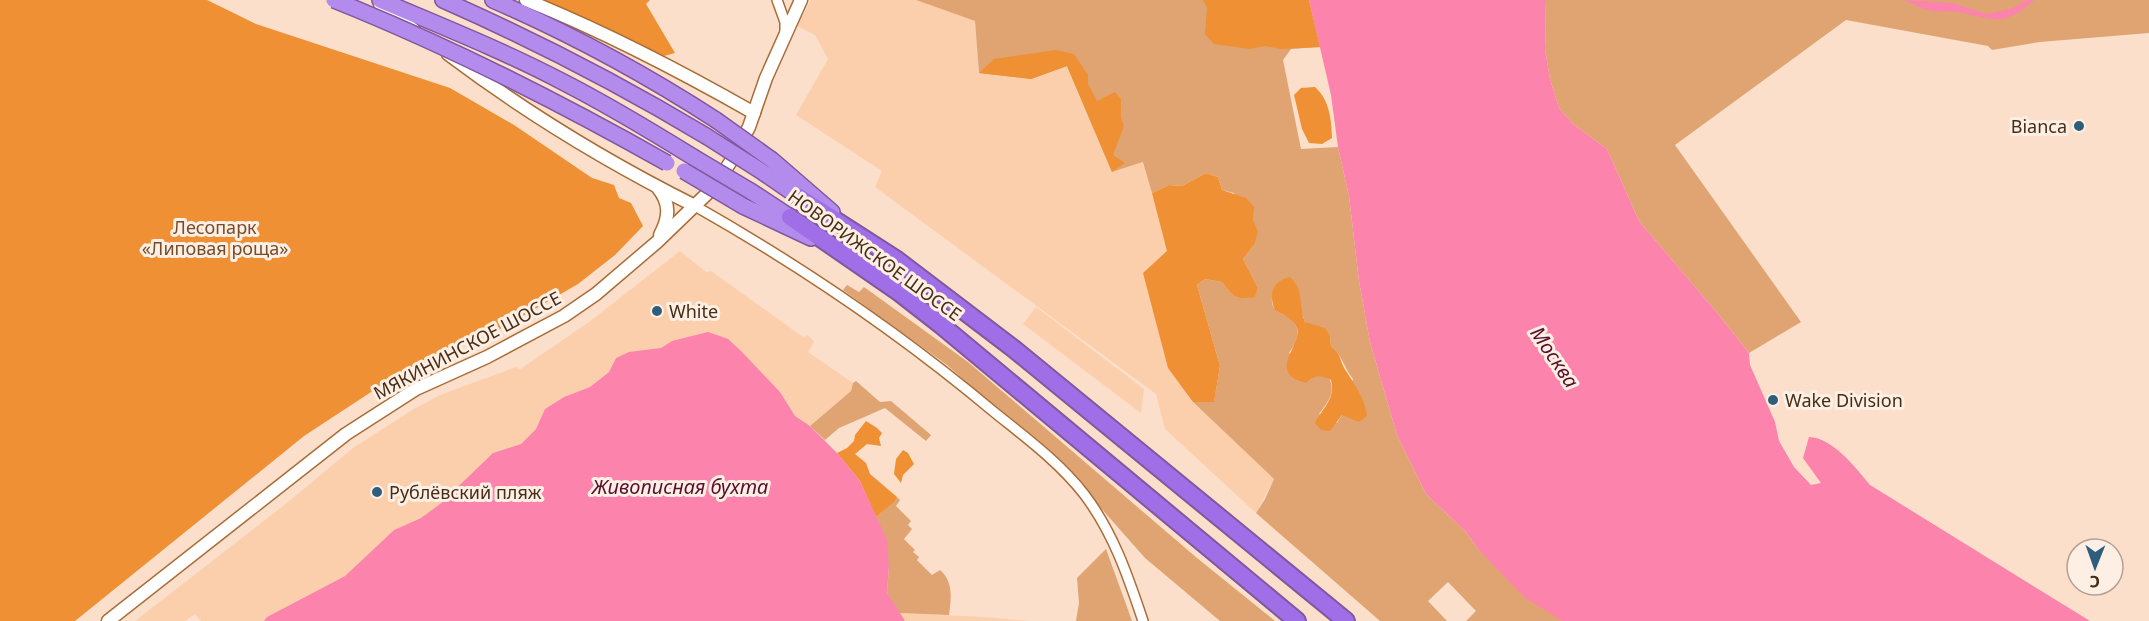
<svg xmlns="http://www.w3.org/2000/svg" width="2149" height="621" font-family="'Noto Sans',sans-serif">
  <rect width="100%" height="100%" fill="#fbdfca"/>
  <g fill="#fbcfac">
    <polygon points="811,0 916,0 975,21 979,73 1031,79 1067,65 1112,172 1144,162 1168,252 1193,402 1274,479 1256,513 1165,429 1156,394 875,187 882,171 796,115 828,59 815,35 797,26"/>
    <polygon points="680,251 706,272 711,271 803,337 808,335 814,342 808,352 853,383 851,391 810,426 795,416 780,392 727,339 672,341 661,348 616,358 609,372 590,387 564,397 545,409 536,429 521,444 493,453 440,504 421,518 394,530 345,576 267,617 264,621 201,621 195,614 185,621 135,621 288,502 353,448 412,410 440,395 516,367 519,370 589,322"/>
    <polygon points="1036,307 1144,389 1141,413 1023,324"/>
    <polygon points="899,613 983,617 1029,621 905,621"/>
  </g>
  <g fill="#e0a473" fill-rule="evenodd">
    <path d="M916,0H1309L1320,47L1291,49L1283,60L1301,149L1338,147L1349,196L1359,281L1370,342L1397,435L1426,494L1466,532L1478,549L1562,621H1466L1476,611L1448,582L1428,601L1447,621H1380L1256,513L1265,499L1274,479L1193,402L1214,401L1220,366L1197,285L1205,279L1222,282C1234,298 1235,300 1255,296L1258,288L1243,259L1254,245L1234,193L1222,190L1218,177L1206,173L1182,186L1169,185L1152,193L1143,162L1112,172L1067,66L1031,79L979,73L975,21ZM1272,295L1302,313L1305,322L1330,336L1331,346C1342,355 1344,368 1353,379L1342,415L1337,423L1319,414C1328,402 1335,394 1330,380L1323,375L1313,376L1289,353C1296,343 1303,330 1291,319C1286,315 1279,314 1275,309C1271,305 1272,300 1272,295Z"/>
    <polygon points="1546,0 2149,0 2149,33 2040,42 1992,50 1988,46 1846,20 1675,145 1801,322 1749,353 1718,314 1639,221 1607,149 1573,124 1559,108 1550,79 1545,49"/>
    <polygon points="847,285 859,292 864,287 968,362 1197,558 1275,621 1220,621 1145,558 1069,472 947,365 843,290"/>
    <polygon points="856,381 880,402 891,401 931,435 926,441 885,408 839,428 825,440 810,426 851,391 853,383"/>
    <path d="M897,497L900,500L896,506L911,521L908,525L912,529L904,539L915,550L913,552L919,557L917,560L932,575L940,570C954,582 951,599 949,615L899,613L887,592L889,566L876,517L895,502Z"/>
    <polygon points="1106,549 1132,621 1076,621 1079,603 1077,578"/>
  </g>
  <g fill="#ee9033">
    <polygon points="0,0 207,0 256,24 450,88 514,125 592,178 614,185 619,198 631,203 643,226 615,255 578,284 500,329 457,343 433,355 397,375 304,436 75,621 0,621"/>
    <polygon points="538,0 650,0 646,4 675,53 664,56"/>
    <polygon points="1203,0 1309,0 1320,47 1281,49 1265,46 1250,49 1214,44 1205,34 1207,8"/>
    <polygon points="1056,50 1074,54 1088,75 1088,84 1097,101 1115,92 1121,99 1121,118 1124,126 1113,155 1125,163 1112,172 1067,66 1031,79 979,73 994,59"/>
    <path d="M1315,87C1330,101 1331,119 1332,138L1322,144L1309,143L1302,129L1294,95L1301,88Z"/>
    <path d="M1206,173L1218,177L1222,190L1246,198L1254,207L1253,220L1258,232L1254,245L1243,259L1258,288L1255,297C1235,300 1234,298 1222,282L1205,279L1197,285L1220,366L1214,402H1193L1168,368L1143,273L1167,251L1152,193L1169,185L1182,186Z"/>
    <path d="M1290,277C1305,291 1298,304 1305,322L1325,328L1330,336L1331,346C1342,355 1339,360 1346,371C1355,385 1365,399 1367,416L1359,422L1342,415L1330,431L1321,430L1315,423C1323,407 1336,399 1331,380C1320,374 1314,375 1306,383C1265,373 1303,345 1297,328C1294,319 1283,315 1275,310C1268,295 1273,280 1290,277Z"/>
    <polygon points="866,421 877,428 882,433 879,438 881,446 867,444 855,454 866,463 870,474 897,497 895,502 876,517 860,481 837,453 847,448 854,441 855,435"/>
    <polygon points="903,450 908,453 914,464 903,475 901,483 894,474 896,459"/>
  </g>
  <g fill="#fc83ab">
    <path d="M1309,0H1546L1545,49L1550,79L1559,108L1573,124L1607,149L1639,221L1718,314L1749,353L1750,365L1775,422L1779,441L1794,467L1811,485L1821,483L1803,458L1809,437C1833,438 1855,467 1870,485L2090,621H1562L1524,597L1478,549L1466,532L1426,494L1397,435L1370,342L1359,281L1349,196L1338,147L1331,95Z"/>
    <path d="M1904,0L1953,3L1986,14L2013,8L2026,0H2034C2004,28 1993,19 1958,12C1950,11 1942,12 1934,11C1924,10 1913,4 1904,0Z"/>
    <polygon points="708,332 728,339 742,352 780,392 795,416 810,426 837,453 860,481 887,540 889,566 887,592 905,621 264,621 267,617 345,576 394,530 421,518 440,504 493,453 521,444 536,429 545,409 564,397 590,387 609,372 616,358 629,352 661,348 672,341"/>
  </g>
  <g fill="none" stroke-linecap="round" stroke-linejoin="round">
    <g stroke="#aa6d37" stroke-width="12">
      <g id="minor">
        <polyline points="777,0 785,22 785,32"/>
        <path d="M695,206C801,266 901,334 994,412C1025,437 1059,462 1084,494C1113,532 1128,576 1143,621"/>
      </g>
    </g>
    <g stroke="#aa6d37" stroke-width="15">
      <g id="tertiary">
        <path d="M526,0C603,31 682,72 754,113"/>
        <polyline points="380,4 414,30"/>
        <path d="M448,54C525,112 609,163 695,206"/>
        <path d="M658,188C671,204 669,218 660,235"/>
        <polyline points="108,621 346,434 416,389 487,357 564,316 596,294 657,242 714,187 733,158 749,127 766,78 801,0"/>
      </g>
    </g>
    <g stroke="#81579e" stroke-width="18">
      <g id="trunk">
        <path d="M380,0C441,26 504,51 563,82C608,105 651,131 693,157"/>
        <path d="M443,0C534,40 621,85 706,136"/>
        <path d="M493,0C571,34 645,74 716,120"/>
        <polyline points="772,160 832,212"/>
        <polyline points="764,173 799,197"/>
        <polyline points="752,192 790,217"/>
        <polyline points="743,206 811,238"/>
      </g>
    </g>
    <g stroke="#81579e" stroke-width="20">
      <g id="motorway">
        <polyline points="799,197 897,260 1014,349 1346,621"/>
        <polyline points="790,217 900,293 941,325 1297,621"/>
      </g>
    </g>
    <use href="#minor" stroke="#fff" stroke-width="9"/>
    <use href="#tertiary" stroke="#fff" stroke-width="12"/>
    <use href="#trunk" stroke="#b38bec" stroke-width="15"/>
    <use href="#motorway" stroke="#a06ee7" stroke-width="16"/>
    <g stroke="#81579e" stroke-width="18" stroke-linecap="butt">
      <g id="trunk-bridge">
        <path d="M334,0C449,46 559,102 667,163"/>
        <polyline points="716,120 772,160"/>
        <polyline points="706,136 764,173"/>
        <polyline points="693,157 752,192"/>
        <polyline points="684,171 743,206"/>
      </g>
    </g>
    <use href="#trunk-bridge" stroke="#b38bec" stroke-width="15"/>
  </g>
  <g fill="#2f5e7d" stroke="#fdefe4" stroke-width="2">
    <circle cx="2079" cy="126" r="6"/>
    <circle cx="657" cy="311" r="6"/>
    <circle cx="1773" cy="400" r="6"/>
    <circle cx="377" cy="492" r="6"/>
  </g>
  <g text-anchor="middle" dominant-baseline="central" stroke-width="6" stroke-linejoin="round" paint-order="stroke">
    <g font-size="18" fill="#472d17" stroke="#fdefe4" text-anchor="start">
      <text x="2067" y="126" text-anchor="end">Bianca</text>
      <text x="669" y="311">White</text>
      <text x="1785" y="400">Wake Division</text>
      <text x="389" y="492">Рублёвский пляж</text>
    </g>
    <g font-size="18" fill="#754d2b" stroke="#fdefe4">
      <text x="215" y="227">Лесопарк<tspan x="215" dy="21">«Липовая роща»</tspan></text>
    </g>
    <g font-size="18" fill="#472d17" stroke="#fdefe4">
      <text transform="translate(875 255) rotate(36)">НОВОРИЖСКОЕ ШОССЕ</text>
      <text transform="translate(467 345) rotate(-28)">МЯКИНИНСКОЕ ШОССЕ</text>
    </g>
    <g font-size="20" font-style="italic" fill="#5a0f2f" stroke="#fdefe4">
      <text transform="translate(1555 357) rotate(56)">Москва</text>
      <text x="680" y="486">Живописная бухта</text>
    </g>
  </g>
  <g transform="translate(2095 567) rotate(181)"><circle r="28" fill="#fdefe4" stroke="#b4a192" stroke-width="1.5"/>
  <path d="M0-4.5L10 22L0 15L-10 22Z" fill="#2f5e7d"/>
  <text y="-9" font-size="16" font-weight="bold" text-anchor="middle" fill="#472d17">С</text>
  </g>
</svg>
